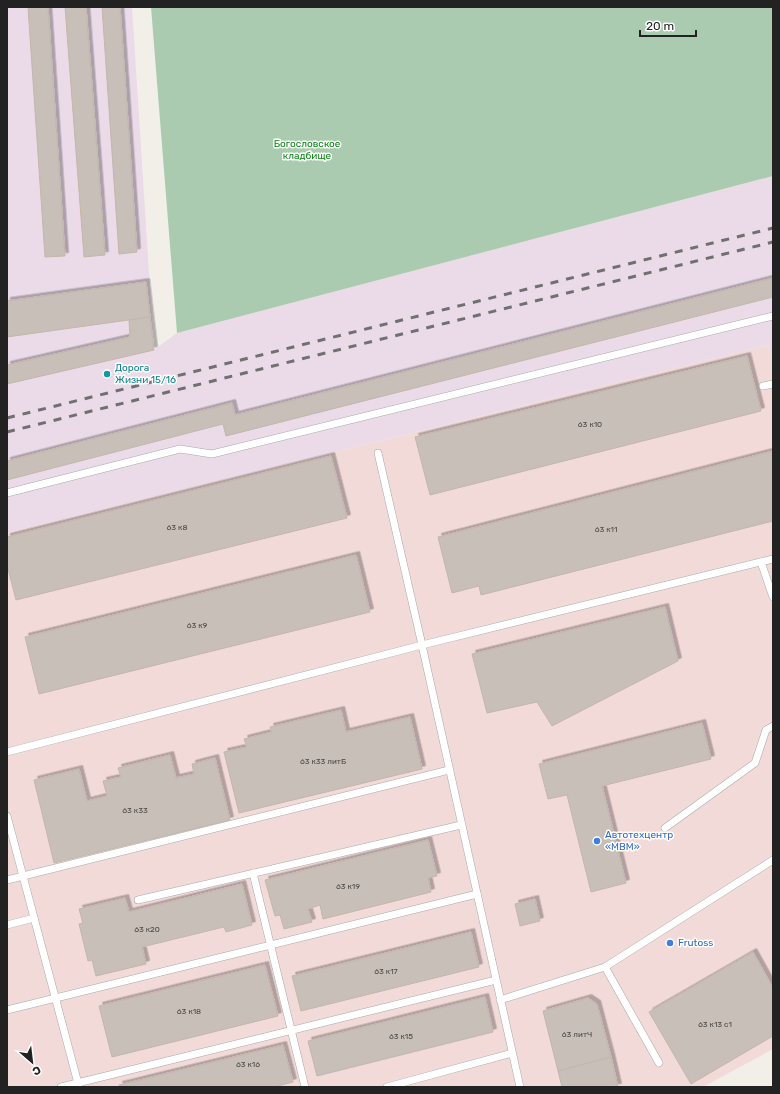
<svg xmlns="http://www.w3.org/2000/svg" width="780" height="1094" font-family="Rubik,sans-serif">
  <defs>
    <filter id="shadow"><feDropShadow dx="3.5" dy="-3.5" stdDeviation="0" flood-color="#0004"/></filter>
  </defs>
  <rect width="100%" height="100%" fill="#f2efe9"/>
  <polygon fill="#f2dad9" points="768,345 771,358 773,357 773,1049 703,1087 7,1087 7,533"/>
  <polygon fill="#ebdbe8" points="7,7 132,7 154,350 177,333 773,176 773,357 771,358 768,345 7,533"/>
  <polygon fill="#aacbaf" points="151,7 773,7 773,176 177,333"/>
  <g fill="#c7bfb8" stroke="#c4b6ab" filter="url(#shadow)">
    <polygon points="28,7 48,7 65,256 45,257"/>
    <polygon points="65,7 86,7 105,255 84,257"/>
    <polygon points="102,7 120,7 137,252 119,254"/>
    <polygon points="773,278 773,297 226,436 223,424 7,480 7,461 232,403 235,415"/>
    <polygon points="146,282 150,317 7,337 7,301"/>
    <polygon points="150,317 154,350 7,384 7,365 130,337 129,320"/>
    <polygon points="747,356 761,411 430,495 415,437"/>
    <polygon points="773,451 773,521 481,595 479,586 452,593 438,537"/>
    <polygon points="331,456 347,518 16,600 7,565 7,537"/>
    <polygon points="356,555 370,612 39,694 25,637"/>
    <polygon points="665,607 678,661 552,726 537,702 487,713 472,654"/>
    <polygon points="341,710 346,732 410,717 422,769 239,813 224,752 247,747 244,739 272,732 270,727"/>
    <polygon points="702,723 711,759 602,786 626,883 591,892 567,795 548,799 539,764"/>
    <polygon points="170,755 176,778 194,774 192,764 215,758 230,820 54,863 34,780 79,769 87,801 107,796 103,781 121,777 118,768"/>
    <polygon points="428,840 437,876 428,878 431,892 323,919 320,905 308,909 312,922 284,929 280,915 275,916 265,880"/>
    <polygon points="242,884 252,925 226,932 224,927 142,947 146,964 96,976 92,960 88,961 79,924 83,923 79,909 125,898 129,912"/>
    <polygon points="535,899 540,921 520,926 515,904"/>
    <polygon points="471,932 479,967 301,1011 292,976"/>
    <polygon points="753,952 773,988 773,1036 691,1084 649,1012"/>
    <polygon points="265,965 278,1016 112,1057 99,1006"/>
    <polygon points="485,997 493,1032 317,1076 308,1041"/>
    <polygon points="588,998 597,1004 611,1057 558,1071 543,1011"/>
    <polygon points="283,1045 293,1082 274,1087 120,1087 119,1085"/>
    <polygon points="611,1057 618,1087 562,1087 558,1071"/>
  </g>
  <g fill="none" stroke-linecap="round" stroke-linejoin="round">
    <g stroke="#a9a9a9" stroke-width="8">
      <g id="service">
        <polyline points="763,386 773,384"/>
        <polyline points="378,453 422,645 520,1087"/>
        <polyline points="7,493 180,449 212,454 773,316"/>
        <polyline points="761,562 773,597"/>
        <polyline points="7,752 422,645 773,559"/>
        <polyline points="7,816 79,1087"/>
        <polyline points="665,828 755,763 766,730 773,726"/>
        <polyline points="253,873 305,1087"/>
        <polyline points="7,880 449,770"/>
        <polyline points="138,900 461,825"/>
        <polyline points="7,925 34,918"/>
        <polyline points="605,967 659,1063"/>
        <polyline points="500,1000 605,967 773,860"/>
        <polyline points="7,1010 477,894"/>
        <polyline points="61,1087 496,980"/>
        <polyline points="387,1087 512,1053"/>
      </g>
    </g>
    <use href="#service" stroke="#fff" stroke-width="7"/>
    <g stroke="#707070" stroke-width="3" stroke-dasharray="8 8" stroke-linecap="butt">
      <polyline points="7,418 773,228"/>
      <polyline points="7,432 773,242"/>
    </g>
  </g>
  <circle fill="#0f9aa8" stroke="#fff" stroke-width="1.5" cx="107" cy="374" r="4"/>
  <g fill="#3f7fe0" stroke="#fff" stroke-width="1.5">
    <circle cx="597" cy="841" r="4"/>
    <circle cx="670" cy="943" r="4"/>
  </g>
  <g text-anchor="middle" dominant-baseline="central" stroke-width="3" stroke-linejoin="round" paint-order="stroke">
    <g font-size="8" fill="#4b4948">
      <text x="590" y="424">63 к10</text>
      <text x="177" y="527">63 к8</text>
      <text x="606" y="529">63 к11</text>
      <text x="197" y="625">63 к9</text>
      <text x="323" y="761">63 к33 литБ</text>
      <text x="135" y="810">63 к33</text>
      <text x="348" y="886">63 к19</text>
      <text x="147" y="929">63 к20</text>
      <text x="386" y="971">63 к17</text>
      <text x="189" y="1011">63 к18</text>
      <text x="715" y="1024">63 к13 с1</text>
      <text x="577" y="1034">63 литЧ</text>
      <text x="401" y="1036">63 к15</text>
      <text x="248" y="1064">63 к16</text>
    </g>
    <g font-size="10" fill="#0c8416" stroke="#fff">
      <text x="307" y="144">Богословское<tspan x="307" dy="12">кладбище</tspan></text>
    </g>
    <g font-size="10" fill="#0d838f" stroke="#fff" text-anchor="start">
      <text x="115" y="368">Дорога<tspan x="115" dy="12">Жизни 15/16</tspan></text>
    </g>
    <g font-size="10" fill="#366cbe" stroke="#fff" text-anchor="start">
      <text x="605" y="835">Автотехцентр<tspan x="605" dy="12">«МВМ»</tspan></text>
      <text x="678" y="943">Frutoss</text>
    </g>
  </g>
  <rect width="780" height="1094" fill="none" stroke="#222222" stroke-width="16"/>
  <g transform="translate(32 1062) rotate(152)" stroke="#ffffff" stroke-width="3" paint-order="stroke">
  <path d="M0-3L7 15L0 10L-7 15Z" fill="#222222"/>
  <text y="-6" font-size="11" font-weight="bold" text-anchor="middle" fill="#222222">С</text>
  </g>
  <path d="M640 30v6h56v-6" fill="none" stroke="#222222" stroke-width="2"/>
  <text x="646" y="30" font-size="12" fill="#222222" stroke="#ffffff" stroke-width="3" paint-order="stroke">20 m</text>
</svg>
